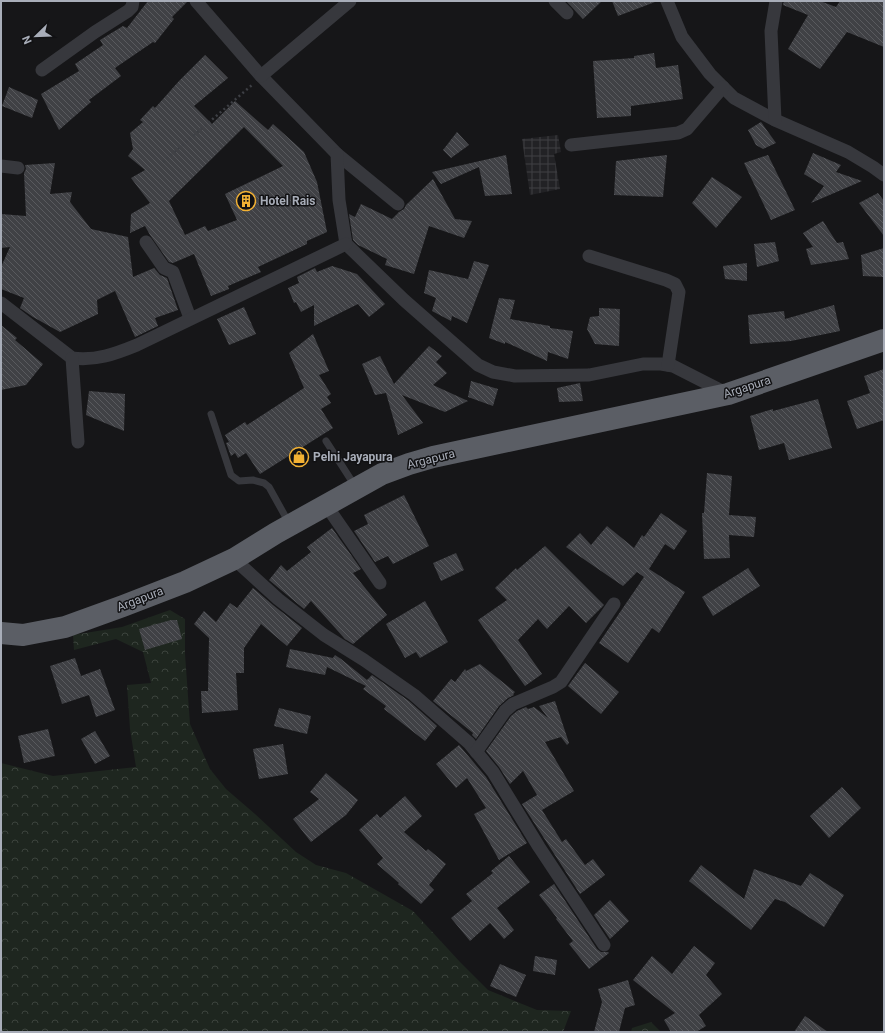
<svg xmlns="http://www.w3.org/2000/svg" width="885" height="1033" font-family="Roboto,sans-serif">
  <defs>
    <pattern id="industrial-grid" width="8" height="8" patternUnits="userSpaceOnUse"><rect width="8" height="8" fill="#222225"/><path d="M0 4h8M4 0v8" fill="none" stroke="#3f3f43"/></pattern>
    <pattern id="forest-crowns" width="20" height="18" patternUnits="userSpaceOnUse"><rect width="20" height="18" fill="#1e261f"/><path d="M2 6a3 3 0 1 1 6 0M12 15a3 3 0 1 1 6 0" fill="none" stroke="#3c433d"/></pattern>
    <pattern id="building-back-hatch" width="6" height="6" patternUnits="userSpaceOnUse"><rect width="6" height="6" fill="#404145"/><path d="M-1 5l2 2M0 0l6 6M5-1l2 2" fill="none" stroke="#595a5e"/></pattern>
  </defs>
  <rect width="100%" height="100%" fill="#161618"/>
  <polygon fill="url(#industrial-grid)" points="558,135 561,152 554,154 560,189 530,195 522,139"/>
  <g fill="url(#forest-crowns)">
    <polygon points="170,610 185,619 185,654 190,724 210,769 226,789 255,814 296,852 316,865 346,873 413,911 460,962 488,990 537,1010 571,1011 563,1032 1,1032 1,763 53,776 136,767 130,729 127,685 151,683 143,652 116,639 74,650 73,635 122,627"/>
    <polygon points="651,1022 661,1032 631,1032 632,1028"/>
  </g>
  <g fill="url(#building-back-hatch)" fill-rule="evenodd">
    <polygon points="148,1 188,1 172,17 174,19 155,43 153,42 115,68 121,76 89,100 91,102 59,130 41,94 79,71 75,64 103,45 100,40 123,26 127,28"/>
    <polygon points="566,1 602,1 583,19"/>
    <polygon points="612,1 655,1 655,2 618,16"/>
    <polygon points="784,1 820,1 836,7 840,1 884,1 884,47 847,32 820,69 788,49 808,15 783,5"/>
    <polygon points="654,53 656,68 678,65 683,99 631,106 631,116 597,118 593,61 634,58 634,56"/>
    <path d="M205,55L228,78L194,106L212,124L235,101L268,130L273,124L304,152L317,182L327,232L307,241V244L258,267L261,272L228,286L229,289L211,296L194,254L173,263L169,262L150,235L145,226L130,233L131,214L150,203L131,178L145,170L128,156L133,149L130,133L143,122L140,120L153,106L155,108L179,81ZM244,127L283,166L225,194L237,220L208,231L205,226L185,235L169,201Z"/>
    <polygon points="9,87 38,100 32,118 2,106"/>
    <polygon points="761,122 776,143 763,149 756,145 748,130"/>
    <polygon points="457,132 469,145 451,158 443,150"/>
    <polygon points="813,153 841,165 836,172 862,181 811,203 824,186 804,174"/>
    <polygon points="506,155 512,194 485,196 479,167 441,184 432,172"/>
    <polygon points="667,155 663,197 614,195 616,161"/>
    <polygon points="768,155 795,210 771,220 744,163"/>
    <polygon points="55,163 50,194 72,192 70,202 91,229 128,237 133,277 154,268 160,275 167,278 178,310 155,318 158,326 135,337 115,291 97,300 98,314 60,332 33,317 20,308 24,298 1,289 1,267 10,247 1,248 1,214 26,216 24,173 26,169 25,165"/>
    <polygon points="712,177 742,197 716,228 692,203"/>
    <polygon points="433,179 455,219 472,221 464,238 429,226 414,274 385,265 387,259 358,245 353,240 349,214 355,217 361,204 392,219 399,212 404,209 406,205"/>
    <polygon points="878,193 884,201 884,236 859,203"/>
    <polygon points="823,221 837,243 843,242 849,259 811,265 806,249 813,247 803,233"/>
    <polygon points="775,242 779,261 757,267 754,244"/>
    <polygon points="884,248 884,277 863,276 861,255"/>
    <polygon points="474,261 489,265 467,323 452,316 451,321 432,311 436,298 424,293 429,270 468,279"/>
    <polygon points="747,263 747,281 725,279 723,266"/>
    <polygon points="332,266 357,274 385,304 369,317 358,304 314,326 314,305 301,312 296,302 294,303 288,288 299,283 297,277 315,268 317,272"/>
    <polygon points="499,298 515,300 510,319 550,326 550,328 573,331 568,359 548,352 547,361 505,342 505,344 489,338"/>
    <polygon points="834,305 840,331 791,341 750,344 748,315 784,311 785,319"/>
    <polygon points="244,307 256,334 229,345 217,319"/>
    <polygon points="599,308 620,309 619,346 595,344 587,329 590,317 599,316"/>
    <polygon points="1,325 17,338 15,340 43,364 26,385 1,390"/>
    <polygon points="313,334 329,371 319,375 331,394 327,397 331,403 321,409 333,428 260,474 246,453 238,458 235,453 231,456 226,443 229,442 225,435 245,422 247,425 304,388 289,353"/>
    <polygon points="429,346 442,356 436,362 447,373 433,385 468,401 445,412 402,395 423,423 398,435 386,393 375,395 362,364 380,356 394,384"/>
    <polygon points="884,369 884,420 857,429 847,401 870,393 864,376"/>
    <polygon points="471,381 498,389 493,406 468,397"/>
    <polygon points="580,383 583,401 559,402 557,388"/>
    <polygon points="89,391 125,394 124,431 86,415"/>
    <polygon points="818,399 832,448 789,460 784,443 759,450 750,416 773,409 773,411"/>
    <polygon points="707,473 732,476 729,515 756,517 754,537 729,535 730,558 704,559 702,513 704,513"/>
    <polygon points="404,495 429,546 393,564 388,556 375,562 354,531 368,524 364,515"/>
    <polygon points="661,513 687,531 674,550 665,544 649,569 685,592 659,633 652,628 628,663 599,643 644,577 637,572 623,586 566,547 580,533 591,545 607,526 634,548 642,535 644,537"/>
    <polygon points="332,528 361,569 353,573 387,615 353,644 345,639 311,601 304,609 269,580 281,565 287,571 311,552 307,547"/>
    <polygon points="545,546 604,605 586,623 569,606 547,629 538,619 518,640 542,674 525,686 478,620 507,600 495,588 516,568 517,570"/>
    <polygon points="456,553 464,570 441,581 433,563"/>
    <polygon points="748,568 760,586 713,616 702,597"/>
    <polygon points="253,588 273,605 302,628 287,646 261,624 244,648 244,673 236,673 238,710 202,713 201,691 208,691 209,638 194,624 204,611 216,622 230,603 237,608"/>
    <polygon points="425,601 448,642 420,658 416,652 405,658 386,624"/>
    <polygon points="171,620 177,620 182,639 145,650 139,629"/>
    <polygon points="290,649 333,658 335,655 341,659 367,680 372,675 409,701 437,726 425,741 384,709 386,706 363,689 366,686 327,667 325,675 286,667"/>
    <polygon points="75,658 81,676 100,669 115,710 96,717 89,695 62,704 50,666"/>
    <polygon points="585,663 619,692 601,714 568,686"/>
    <polygon points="480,664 515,692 513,694 514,695 508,698 499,706 476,739 472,735 473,733 433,701 451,679 455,682 465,669 466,671"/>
    <polygon points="555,701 569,743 567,745 561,737 545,742 574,791 542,810 562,842 566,839 585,865 593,859 605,875 580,894 522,804 537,795 523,771 510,784 499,767 486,751 511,716 517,711 526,707 528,709 534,707 548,718 539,706"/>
    <polygon points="279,708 311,716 307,734 274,726"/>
    <polygon points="48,729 55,756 24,763 18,736"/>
    <polygon points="95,731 110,756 95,764 81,739"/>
    <polygon points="283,744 288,774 259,779 253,749"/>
    <polygon points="459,745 486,777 527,843 499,860 474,814 486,808 467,778 456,788 436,764"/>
    <polygon points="326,773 358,800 346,815 311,842 293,819 319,799 310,792"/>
    <polygon points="842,787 861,808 829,838 810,816"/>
    <polygon points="405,796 422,816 404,832 426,851 428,849 446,864 429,885 434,890 421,904 398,884 399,883 377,864 383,858 359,830 377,814 380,818"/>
    <polygon points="509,856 530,882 497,908 514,930 504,939 490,923 470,941 451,918 472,901 466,894 493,873 491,871"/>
    <polygon points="701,865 744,899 754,869 801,886 810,873 844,895 824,927 785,902 775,899 751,930 689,881"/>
    <polygon points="554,884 597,949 601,952 608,952 609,953 589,969 569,944 573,941 556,919 557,918 539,895"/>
    <polygon points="610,900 629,921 610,939 594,915"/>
    <polygon points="694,946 715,963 706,975 722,994 699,1015 706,1026 696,1032 671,1032 664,1020 675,1013 633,980 652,956 672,974"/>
    <polygon points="535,956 557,960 555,975 533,971"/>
    <polygon points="500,964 526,975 516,997 490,986"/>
    <polygon points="628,980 635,1005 625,1008 619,1032 594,1032 602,1002 598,989"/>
    <polygon points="805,1016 828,1032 794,1032"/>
  </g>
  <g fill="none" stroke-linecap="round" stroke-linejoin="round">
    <polyline stroke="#3d3f44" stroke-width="2.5" stroke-dasharray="2 3" stroke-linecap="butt" points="163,162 252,85"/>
    <g stroke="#37383d" stroke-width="7">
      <polyline points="211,414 231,475 239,481 253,480 264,483 269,487 289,523"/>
      <polyline points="326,441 355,486"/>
    </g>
    <g stroke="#37383d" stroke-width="13">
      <polyline points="196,1 261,76 337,154 398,204"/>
      <polyline points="555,1 567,13"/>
      <polyline points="667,1 682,37 710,74 734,98 775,120 848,152 873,167 884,175"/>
      <polyline points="42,70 95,32 128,11 132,7 133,1"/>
      <polyline points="261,76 350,1"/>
      <polyline points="775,120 771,31 776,1"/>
      <polyline points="571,145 678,133 687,129 723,87"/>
      <polyline points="337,154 339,200 346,244 404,300 478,365 493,372 515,376 589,375 643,364 661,364 673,366 728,394"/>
      <polyline points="1,166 18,168"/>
      <polyline points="146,242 164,268 173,272 190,318"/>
      <polyline points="589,256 666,280 675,284 679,292 668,365"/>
      <path d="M1,303L72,358C96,361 115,354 137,345L346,244"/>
      <polyline points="72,358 78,442"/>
      <polyline points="326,505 380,583"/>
      <polyline points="234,559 278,599 324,635 364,660 414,695 469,743 493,772 539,847 604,945"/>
      <polyline points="476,752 505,711 513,704 553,687 561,682 614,604"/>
    </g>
    <polyline stroke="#5b5e65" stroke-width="22" points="1,633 23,635 65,627 123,606 185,582 234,559 276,533 382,474 409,464 433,457 728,394 884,340"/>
  </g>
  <defs>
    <g id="building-ring" transform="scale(1)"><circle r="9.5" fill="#111113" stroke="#f2b134" stroke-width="1.5"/><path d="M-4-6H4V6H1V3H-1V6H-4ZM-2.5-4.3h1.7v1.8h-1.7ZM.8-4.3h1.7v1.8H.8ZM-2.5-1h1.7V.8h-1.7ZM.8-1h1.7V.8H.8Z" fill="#f2b134"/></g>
    <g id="shop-ring" transform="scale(1)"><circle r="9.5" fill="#111113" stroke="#f2b134" stroke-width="1.5"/><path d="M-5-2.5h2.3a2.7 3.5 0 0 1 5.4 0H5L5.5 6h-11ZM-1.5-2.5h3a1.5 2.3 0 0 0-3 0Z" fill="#f2b134"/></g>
  </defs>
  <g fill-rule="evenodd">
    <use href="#building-ring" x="246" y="201"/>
    <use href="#shop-ring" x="299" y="457"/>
  </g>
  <g text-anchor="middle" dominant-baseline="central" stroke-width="3" stroke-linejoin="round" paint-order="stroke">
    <g font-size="12" font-weight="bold" fill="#a8adb8" stroke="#111113" text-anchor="start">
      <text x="260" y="201">Hotel Rais</text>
      <text x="313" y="457">Pelni Jayapura</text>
    </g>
    <g font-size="12" fill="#a8adb8" stroke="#111113">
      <text transform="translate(747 387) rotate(-18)">Argapura</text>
      <text transform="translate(431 459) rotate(-14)">Argapura</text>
      <text transform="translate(140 599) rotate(-21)">Argapura</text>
    </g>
  </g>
  <rect width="885" height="1033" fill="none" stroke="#a8adb8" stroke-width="4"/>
  <g transform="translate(36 36) rotate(247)" stroke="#111113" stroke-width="3" paint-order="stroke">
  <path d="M0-3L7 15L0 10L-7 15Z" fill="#a8adb8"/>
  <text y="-6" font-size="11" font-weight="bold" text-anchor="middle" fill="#a8adb8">N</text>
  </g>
</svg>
